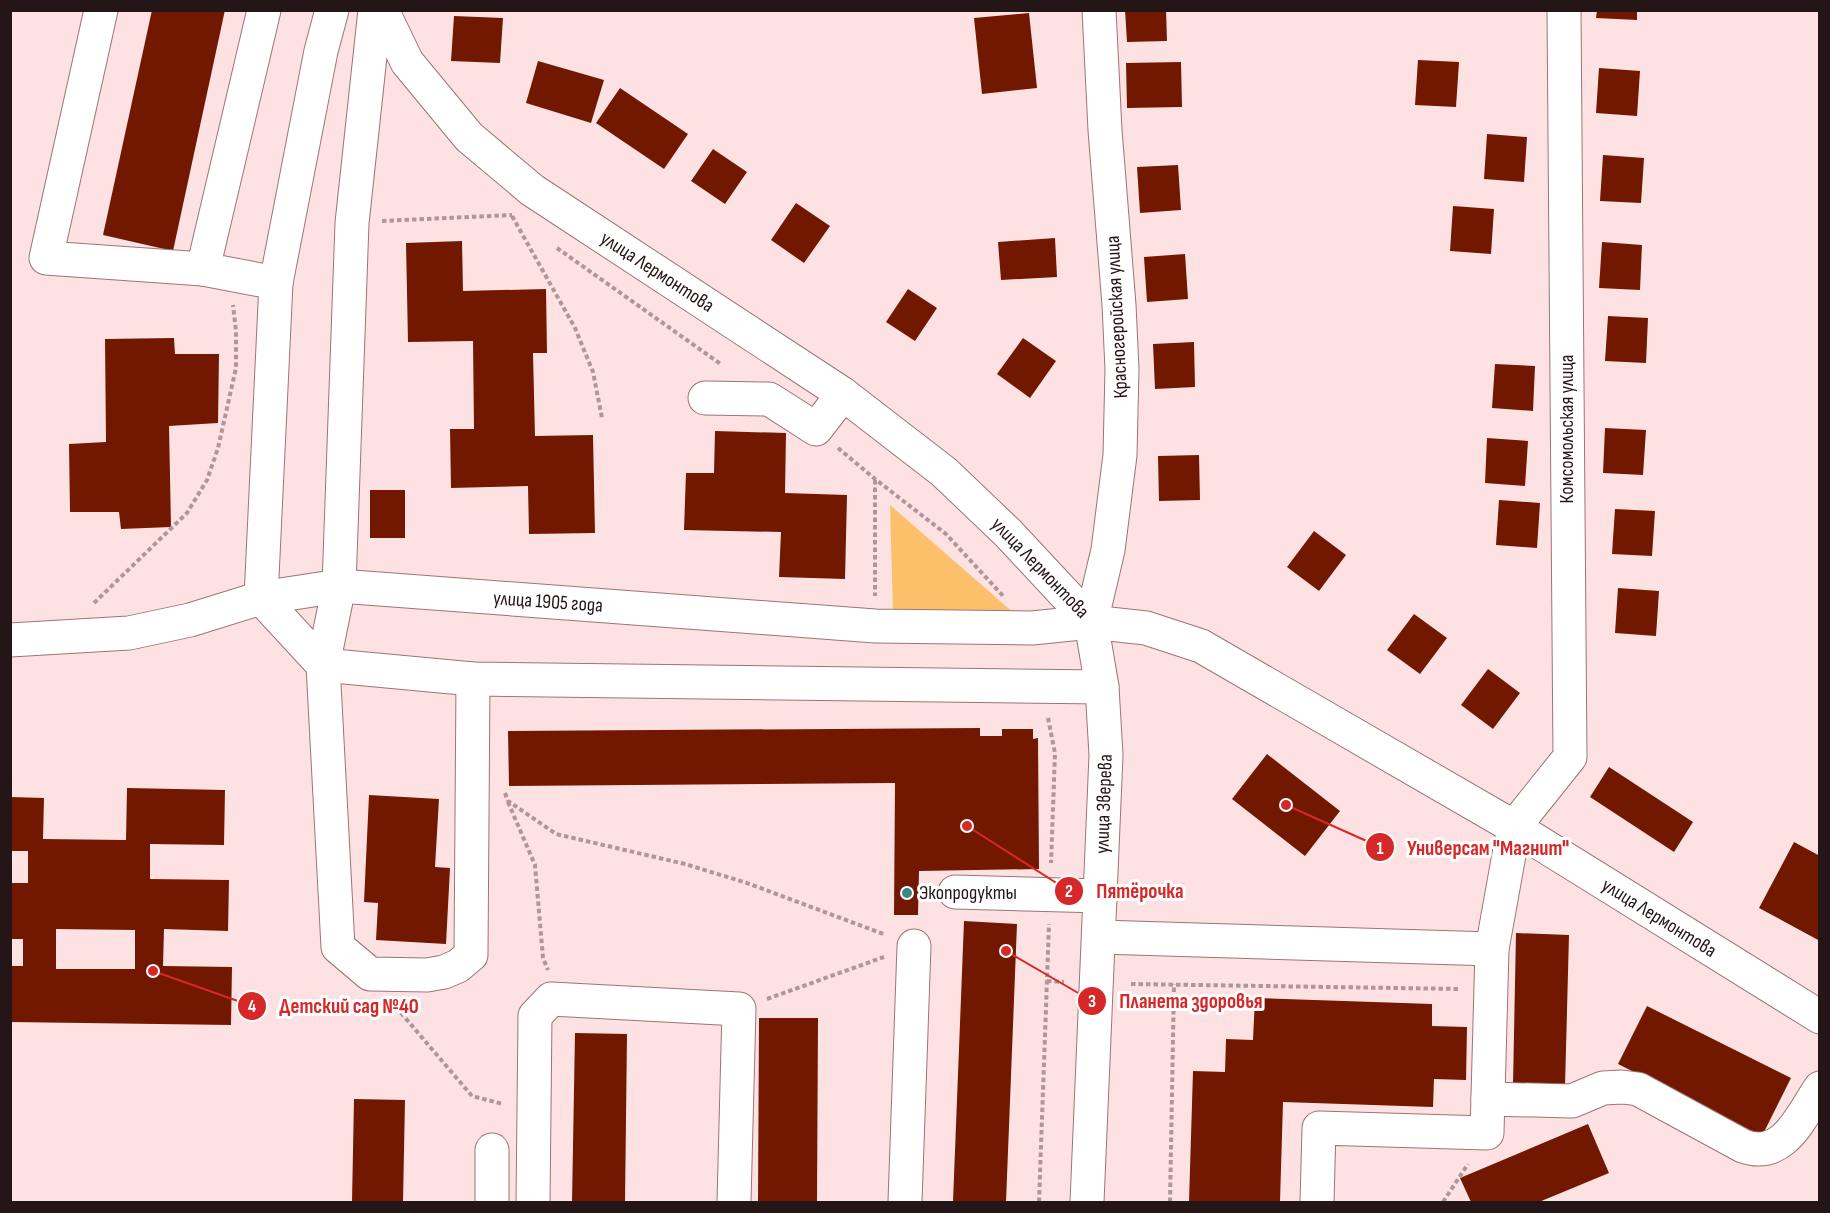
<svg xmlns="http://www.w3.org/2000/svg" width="1830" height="1213" font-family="'Sofia Sans Condensed',sans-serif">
  <rect width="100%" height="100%" fill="#fee2e3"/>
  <polygon fill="#fcc06a" points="890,505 1016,615 893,613"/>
  <g fill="#721800" fill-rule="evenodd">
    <polygon points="152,10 225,10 173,251 103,235"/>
    <polygon points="1125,10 1166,10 1167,41 1127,42"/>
    <polygon points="1597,10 1637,10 1637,20 1596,18"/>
    <polygon points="1029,13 1037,88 982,94 974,18"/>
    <polygon points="454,16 503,18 500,63 451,61"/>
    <polygon points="1418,60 1459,62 1456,107 1415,105"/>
    <polygon points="538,61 604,80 591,123 526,103"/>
    <polygon points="1181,62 1182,107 1127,108 1126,63"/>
    <polygon points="1599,68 1640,71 1637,116 1596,113"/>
    <polygon points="620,88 688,134 664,169 596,123"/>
    <polygon points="1487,134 1527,137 1524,182 1484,179"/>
    <polygon points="713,149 747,172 725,204 691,181"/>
    <polygon points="1603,155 1644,158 1641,203 1600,201"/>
    <polygon points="1178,165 1181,210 1140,213 1137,167"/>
    <polygon points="796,203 830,226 804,263 771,240"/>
    <polygon points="1453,206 1494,209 1491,254 1450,251"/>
    <polygon points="1055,238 1057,277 1001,280 998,242"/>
    <polygon points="462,241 463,291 546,289 547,353 533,353 535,436 593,435 595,533 529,534 528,486 451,488 450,429 474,429 473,341 408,342 406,243"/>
    <polygon points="1602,242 1642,245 1640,290 1599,288"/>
    <polygon points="1185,254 1188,299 1147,302 1144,257"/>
    <polygon points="908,289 937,308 915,341 886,322"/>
    <polygon points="1608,316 1648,318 1646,363 1605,361"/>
    <polygon points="174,338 175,354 219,354 218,423 169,426 171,527 121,529 119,512 70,512 69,444 106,442 105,339"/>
    <polygon points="1023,338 1056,361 1030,398 997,374"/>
    <polygon points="1194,342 1195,387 1155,389 1153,344"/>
    <polygon points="1495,364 1535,366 1533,411 1492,408"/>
    <polygon points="1605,428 1646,430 1643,475 1603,473"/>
    <polygon points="715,431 786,433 785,493 847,495 845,579 779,577 781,532 684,530 686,473 714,473"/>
    <polygon points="1487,438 1528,441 1525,486 1485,483"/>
    <polygon points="1199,455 1200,500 1159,501 1158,456"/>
    <rect x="370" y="490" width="35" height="48"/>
    <polygon points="1499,500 1540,503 1537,548 1496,545"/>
    <polygon points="1615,509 1655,511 1652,556 1612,554"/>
    <polygon points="1314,531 1346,555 1319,591 1287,567"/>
    <polygon points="1618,588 1659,591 1656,636 1615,633"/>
    <polygon points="1414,614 1447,638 1420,674 1387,650"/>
    <polygon points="1488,669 1520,693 1493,729 1461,705"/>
    <polygon points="980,728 980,736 1002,736 1002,729 1033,729 1033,739 1038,738 1039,869 919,871 918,915 894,915 895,783 509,786 508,731"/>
    <polygon points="1267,754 1340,811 1305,856 1232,799"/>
    <polygon points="1609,767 1693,822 1674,852 1590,797"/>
    <path d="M127,788L225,790L224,845L150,844V879L229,880L228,931L164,929L163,966L232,967L231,1025L10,1022V966H23V939H10V883H28V851H10V797L44,798L43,839L126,840ZM56,929L135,930V969H56Z"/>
    <polygon points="369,795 439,799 435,867 450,868 446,944 376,940 378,903 364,902"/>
    <polygon points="1794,842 1820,856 1820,941 1759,908"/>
    <polygon points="964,921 1017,924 1006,1202 953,1202"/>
    <polygon points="1516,933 1569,935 1565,1087 1513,1085"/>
    <polygon points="1255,998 1432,1004 1432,1026 1467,1027 1466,1080 1434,1079 1433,1107 1283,1102 1280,1202 1189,1202 1193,1071 1225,1072 1226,1039 1253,1040"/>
    <polygon points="1647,1006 1791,1078 1762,1136 1618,1064"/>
    <polygon points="759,1018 818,1018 817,1202 758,1202"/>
    <polygon points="575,1033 627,1034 625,1202 572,1202"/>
    <polygon points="354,1099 405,1100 403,1202 352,1202"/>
    <polygon points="1588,1124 1609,1173 1539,1202 1471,1202 1460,1178"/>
  </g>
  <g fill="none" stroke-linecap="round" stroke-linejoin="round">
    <g stroke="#9b7476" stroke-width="35">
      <g id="minor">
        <polyline points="101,10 46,258 203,269"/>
        <polyline points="264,10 203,269 276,283 261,598 323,665 473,679 1102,687"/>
        <polyline points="375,10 352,223 339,586 323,665 338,947 370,974 427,975 444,972 458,966 471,955 473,679"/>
        <polyline points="276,283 321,51 332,10"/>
        <polyline points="705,398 769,399 816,429 843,394"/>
        <polyline points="1091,622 1108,550 1120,455 1122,369 1119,305 1105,130 1099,10"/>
        <polyline points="10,640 129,633 190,620 261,598 339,586 875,626 1032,628 1091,622 1146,628 1201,646 1514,827 1820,1017"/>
        <polyline points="955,892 1101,896"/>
        <polyline points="1099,937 1492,949 1514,827 1570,757 1564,10"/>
        <path d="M1488,1099L1572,1101L1603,1088L1622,1087L1638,1089L1743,1146C1784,1161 1801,1116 1820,1088"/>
        <polyline points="492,1202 492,1150"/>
        <polyline points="533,1202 535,1016 551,999 739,1009 734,1202"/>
        <polyline points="905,1202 914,946"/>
        <polyline points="1317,1202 1319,1128 1487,1133 1492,949"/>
      </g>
    </g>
    <g stroke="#9b7476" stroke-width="35">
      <polyline id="major" points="382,10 407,62 469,137 532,190 843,394 944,472 1008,533 1091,622 1102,687 1106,755 1087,1202"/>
    </g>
    <g stroke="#ae9798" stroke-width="4" stroke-dasharray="4.5 3" stroke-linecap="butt">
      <polyline points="512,216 575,328 593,372 602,418"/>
      <polyline points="382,221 512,215"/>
      <polyline points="557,248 722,365"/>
      <polyline points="838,448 875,479 946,534 1004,597"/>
      <polyline points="875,480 875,596"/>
      <polyline points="94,603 187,513 207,480 218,448 236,368 236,331 233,305"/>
      <polyline points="1048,718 1055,753 1051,863"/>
      <polyline points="505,793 508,801 556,834 685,864 747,883 886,935"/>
      <polyline points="508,802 535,865 543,958 548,970"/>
      <polyline points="1047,981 1064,982"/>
      <polyline points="1131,984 1461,989"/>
      <polyline points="767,999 884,957"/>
      <polyline points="396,1007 472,1096 503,1104"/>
      <polyline points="1039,1202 1049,924"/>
      <polyline points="1170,1202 1174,984"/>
      <polyline points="1443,1202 1468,1164"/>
    </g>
    <use href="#minor" stroke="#fff" stroke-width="33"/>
    <use href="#major" stroke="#fff" stroke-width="33"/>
  </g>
  <circle fill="#3f8787" stroke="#fff" stroke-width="2" cx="907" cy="893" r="6"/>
  <g text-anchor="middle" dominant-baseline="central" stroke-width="6" stroke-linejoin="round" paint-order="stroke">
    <g font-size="20" fill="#241516" stroke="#fff">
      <text transform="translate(657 272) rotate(33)">улица Лермонтова</text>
      <text transform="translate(1117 317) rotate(-93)">Красногеройская улица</text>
      <text transform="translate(1567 429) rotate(-90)">Комсомольская улица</text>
      <text transform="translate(1040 568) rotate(46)">улица Лермонтова</text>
      <text transform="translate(548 602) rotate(4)">улица 1905 года</text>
      <text transform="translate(1104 804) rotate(-88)">улица Зверева</text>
      <text transform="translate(1659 918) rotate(32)">улица Лермонтова</text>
    </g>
    <g font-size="20" fill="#241516" stroke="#fff" text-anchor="start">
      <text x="919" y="893">Экопродукты</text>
    </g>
  </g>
  <path fill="none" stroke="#d62828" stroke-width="2" d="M1286 805L1380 847M967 826L1069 891M1006 951L1092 1001M153 971L252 1006"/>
  <g fill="#d62828" stroke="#fff" stroke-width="2">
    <circle cx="1286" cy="805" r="6"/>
    <circle cx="967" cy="826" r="6"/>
    <circle cx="1006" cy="951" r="6"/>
    <circle cx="153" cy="971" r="6"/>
    <circle cx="1380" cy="847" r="15"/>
    <circle cx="1069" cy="891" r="15"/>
    <circle cx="1092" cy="1001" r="15"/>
    <circle cx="252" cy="1006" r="15"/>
  </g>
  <g font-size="18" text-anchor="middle" font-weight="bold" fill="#fff">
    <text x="1380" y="854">1</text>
    <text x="1069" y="897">2</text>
    <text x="1092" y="1007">3</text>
    <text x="252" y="1012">4</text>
  </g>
  <g font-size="21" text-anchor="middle" font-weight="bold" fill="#d62828" stroke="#fff" stroke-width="6" stroke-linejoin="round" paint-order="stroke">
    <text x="1488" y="855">Универсам "Магнит"</text>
    <text x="1140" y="898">Пятёрочка</text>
    <text x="1191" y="1008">Планета здоровья</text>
    <text x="349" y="1013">Детский сад №40</text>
  </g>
  <rect width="1830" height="1213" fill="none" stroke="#241516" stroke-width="24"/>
</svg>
